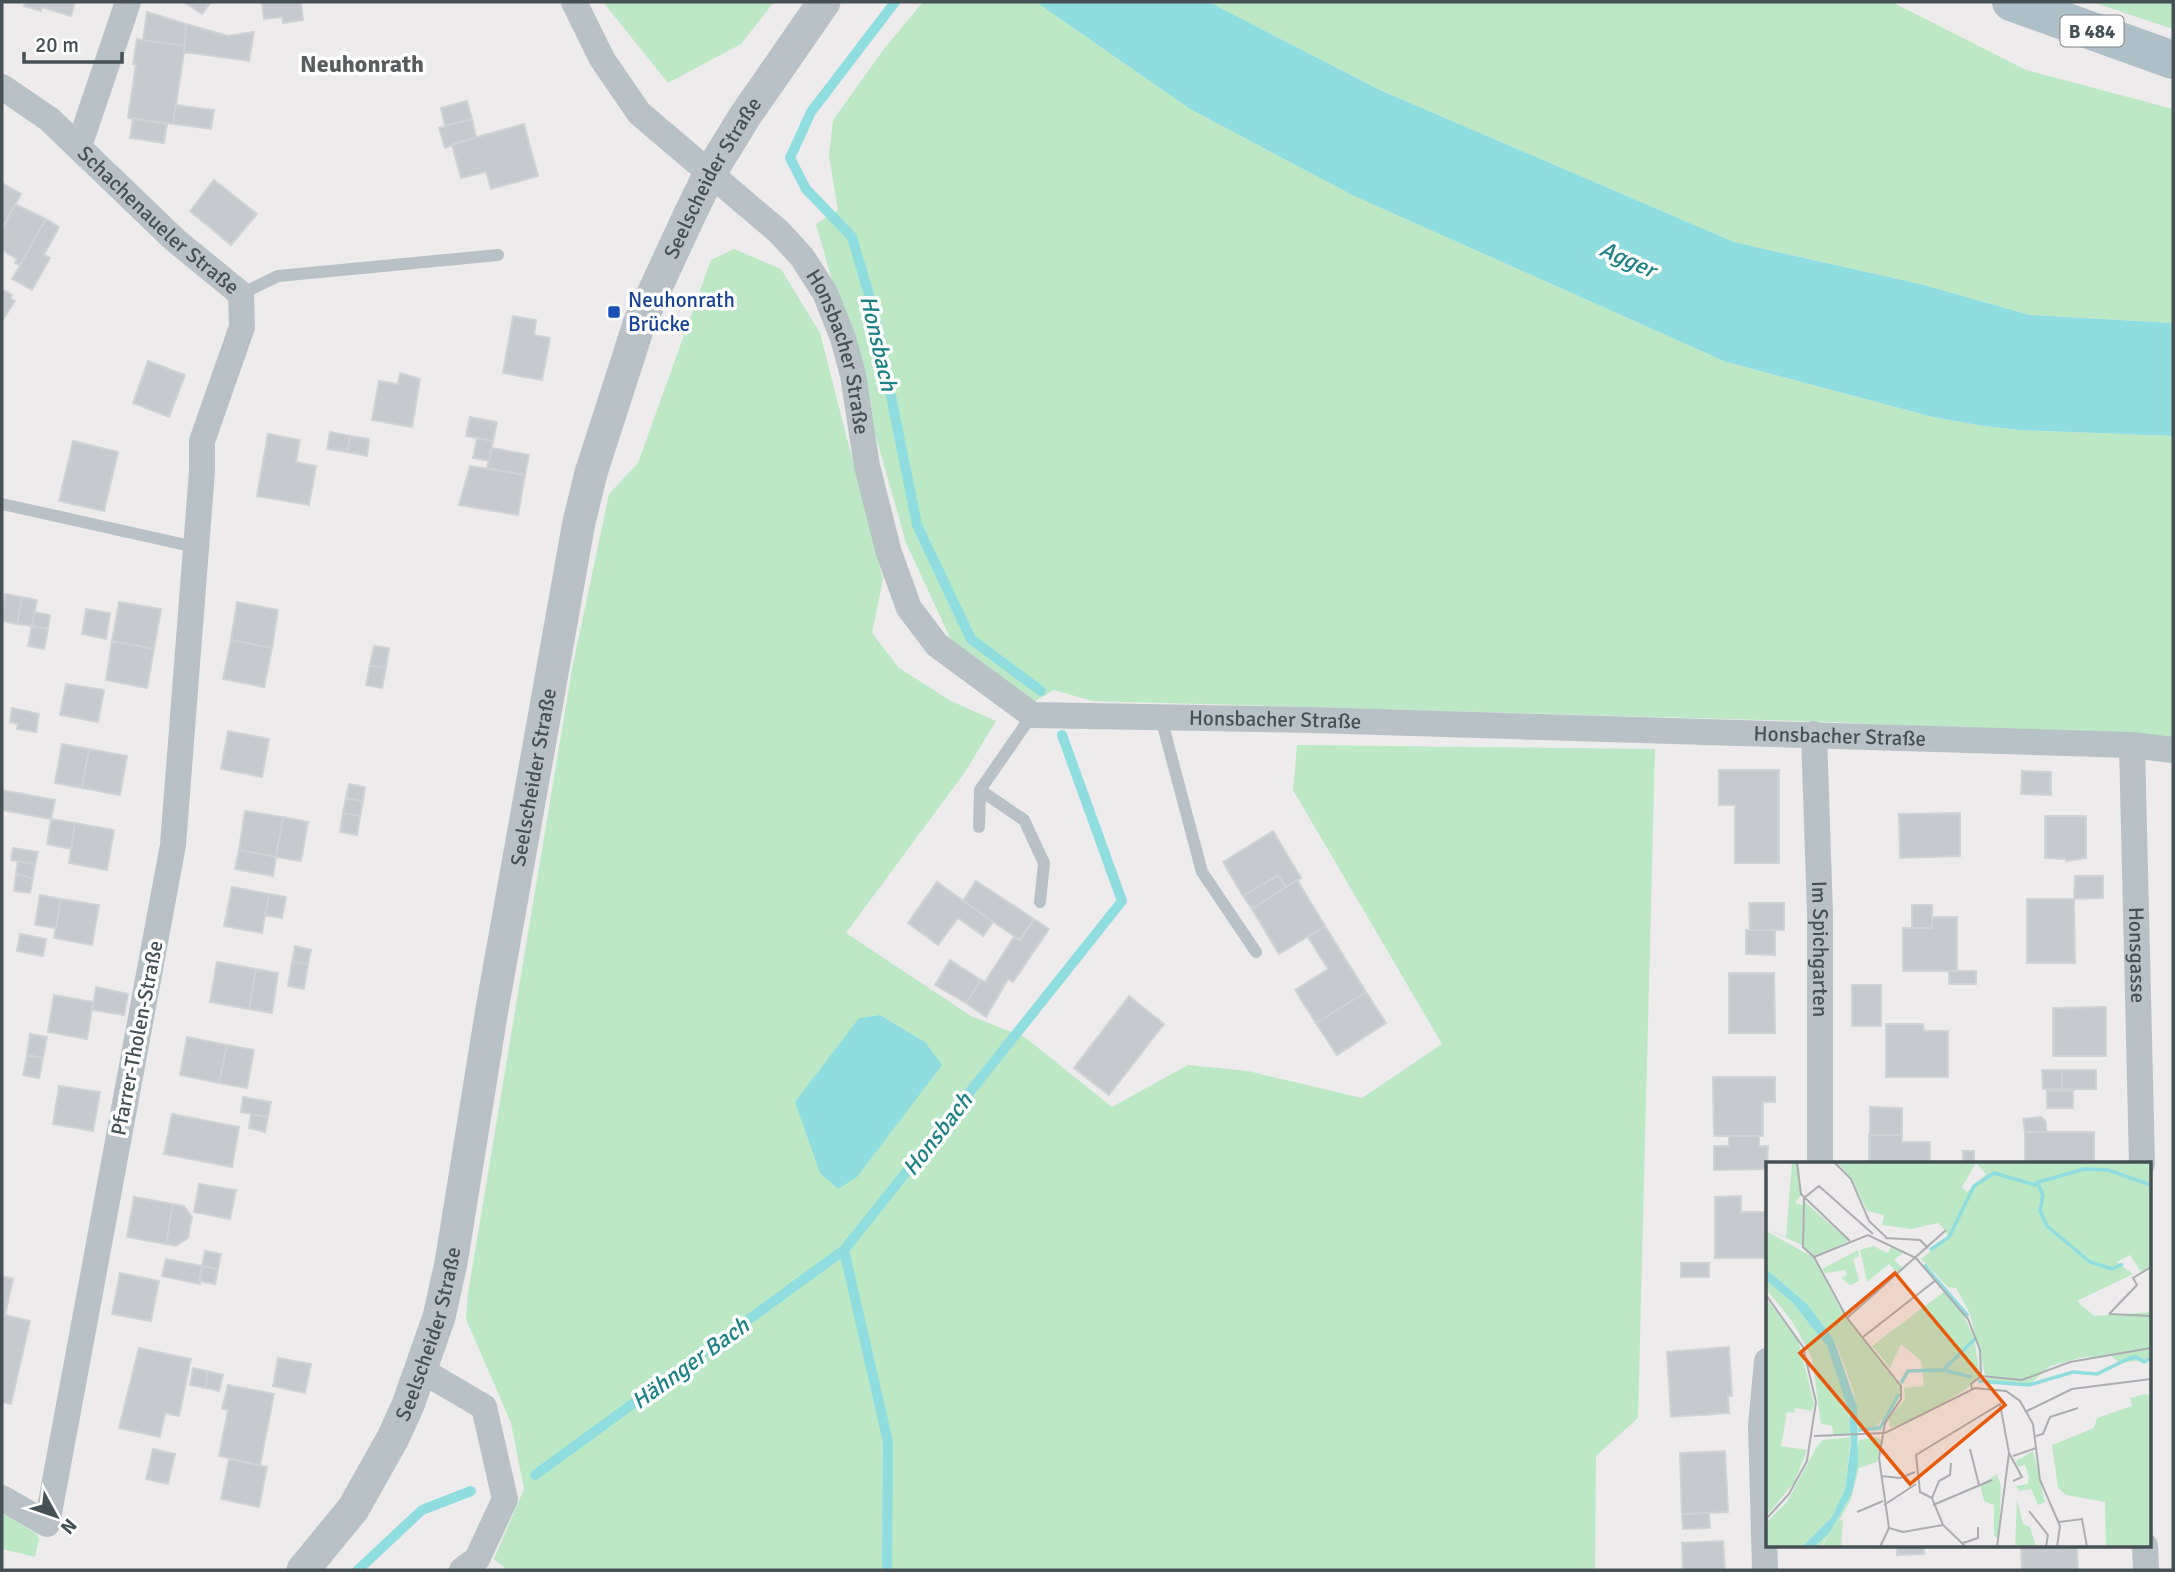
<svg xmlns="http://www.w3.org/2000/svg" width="2175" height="1572" font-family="Signika,sans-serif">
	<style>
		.green { fill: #bde8c6; fill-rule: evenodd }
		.water { fill: #8fdddf }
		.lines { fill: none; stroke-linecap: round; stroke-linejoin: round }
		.stream { stroke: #8fdddf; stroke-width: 10 }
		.building { fill: #c6c9cd; stroke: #d0d3d6; stroke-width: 2 }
		.service { stroke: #b8c2c6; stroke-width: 12 }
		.minor { stroke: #b8c2c6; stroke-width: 26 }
		.tertiary { stroke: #b8c2c6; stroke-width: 33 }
		.primary { stroke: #aebfc7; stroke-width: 38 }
		.transit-dot { fill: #1a4fb4; stroke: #fff; stroke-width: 2.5 }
		.labels { text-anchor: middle; stroke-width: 7; stroke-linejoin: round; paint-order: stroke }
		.shield { fill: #fff; stroke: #7e8589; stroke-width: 2 }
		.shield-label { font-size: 19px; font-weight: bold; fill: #465156 }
		.street-label { font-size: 21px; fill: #465156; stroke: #fff }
		.transit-label { font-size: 21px; fill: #164399; stroke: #fff; text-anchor: start }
		.water-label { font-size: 23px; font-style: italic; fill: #1c8285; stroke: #fff }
		.quarter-label { font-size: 24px; font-weight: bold; fill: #595d5f; stroke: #fff }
		.inset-river { fill: none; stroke: #8fdddf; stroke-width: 3.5 }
		.inset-road { fill: none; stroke: #abadb0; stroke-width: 2 }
		.view { fill: #e8590c; fill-opacity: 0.15; stroke: #e8590c; stroke-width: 3.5 }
		.inset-edge { fill: none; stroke: #465156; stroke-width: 3.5 }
	</style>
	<rect width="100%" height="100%" fill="#eeebec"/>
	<path class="green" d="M 603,2 L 774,2 L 741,44 L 668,83 Z
		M 923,2 L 1036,2 L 1190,109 L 1352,195 L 1726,362 L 1933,417 L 1983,426 L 2019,430 L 2173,436 L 2173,738 L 1832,722 L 1092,701 L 1054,690 L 1032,703 L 951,640 L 906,543 L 816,224 L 838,210 L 829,155 L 833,120 L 884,49 Z
		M 1209,2 L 1892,2 L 2026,70 L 2173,109 L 2173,323 L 2030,315 L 1924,285 L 1734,242 L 1380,90 Z
		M 2092,2 L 2173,2 L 2173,29 Z
		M 734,249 L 781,269 L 820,333 L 883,579 L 872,633 L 899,668 L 951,701 L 996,721 L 965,772 L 846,933 L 971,1016 L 1026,1038 L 1112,1107 L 1188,1065 L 1248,1071 L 1362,1098 L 1442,1044 L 1293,790 L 1297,745 L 1655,749 L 1638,1418 L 1596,1456 L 1595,1570 L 507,1570 L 494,1559 L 524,1489 L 511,1423 L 466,1319 L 468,1293 L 572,669 L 609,494 L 638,463 L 711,260 ZM 880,1015 L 925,1042 L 859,1018 Z
		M 2,1513 L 37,1534 L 39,1539 L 35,1557 L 2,1549 Z"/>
	<path class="water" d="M 1036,2 L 1209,2 L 1380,90 L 1734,242 L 1924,285 L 2030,315 L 2173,323 L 2173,436 L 2019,430 L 1983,426 L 1933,417 L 1726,362 L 1352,195 L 1190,109 Z
		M 880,1015 L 925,1042 L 942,1065 L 857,1177 L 838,1189 L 820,1173 L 795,1102 L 859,1018 Z"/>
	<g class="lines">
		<path class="stream" d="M 895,2 L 811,112 L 790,158 L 806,189 L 852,237 L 874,312 L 917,525 L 971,639 L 1041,691
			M 535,1475 L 844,1250
			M 358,1570 L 422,1510 L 471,1491
			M 887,1570 L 888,1442 L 844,1250 L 1122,901 L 1062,735"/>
	</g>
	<path class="building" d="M 25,2 L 75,2 L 71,16 L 42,7 L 41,11 L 24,6 Z
		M 184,2 L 211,2 L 202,14 Z
		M 262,2 L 301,2 L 303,20 L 283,23 L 282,17 L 264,19 Z
		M 147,12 L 186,24 L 185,46 L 143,40 Z
		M 186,24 L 228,36 L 254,32 L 249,61 L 184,52 Z
		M 137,39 L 185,46 L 173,124 L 128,118 L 136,64 L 133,64 Z
		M 467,101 L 472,119 L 445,126 L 441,108 Z
		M 176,105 L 214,110 L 211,129 L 173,124 Z
		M 133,119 L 167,124 L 164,143 L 130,138 Z
		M 472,119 L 476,137 L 445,148 L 439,128 Z
		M 524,124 L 538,176 L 491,189 L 486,172 L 461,178 L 452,144 Z
		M 214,180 L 257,214 L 231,245 L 190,211 Z
		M 2,183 L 21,194 L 2,229 Z
		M 15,204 L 46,219 L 20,265 L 15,263 L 17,259 L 2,250 L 2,229 Z
		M 46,219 L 59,227 L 44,255 L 50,258 L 32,290 L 12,279 Z
		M 4,290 L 12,295 L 10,298 L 15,301 L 2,321 L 2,293 Z
		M 513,316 L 536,320 L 534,335 L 550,338 L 542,380 L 503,373 Z
		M 148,361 L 185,375 L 169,417 L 133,403 Z
		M 400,373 L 420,379 L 412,427 L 372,420 L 379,381 L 398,384 Z
		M 470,417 L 497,422 L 493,441 L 466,436 Z
		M 330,432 L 350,436 L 347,452 L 327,449 Z
		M 268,434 L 300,440 L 296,462 L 316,466 L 309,505 L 257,496 Z
		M 350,436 L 369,439 L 367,456 L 347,452 Z
		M 477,438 L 493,441 L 489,461 L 473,458 Z
		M 73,441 L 118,452 L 104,511 L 59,501 Z
		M 492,448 L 529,455 L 525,475 L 487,468 Z
		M 470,466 L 525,475 L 518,515 L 459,505 Z
		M 5,594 L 22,597 L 17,624 L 2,621 Z
		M 22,597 L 37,600 L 32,626 L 17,624 Z
		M 119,602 L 161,609 L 154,649 L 112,641 Z
		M 237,602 L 278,610 L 272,648 L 231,640 Z
		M 86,609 L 110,613 L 106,639 L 82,634 Z
		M 34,612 L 50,615 L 48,629 L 32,626 Z
		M 32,626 L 48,629 L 44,649 L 28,646 Z
		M 231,640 L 272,648 L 264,687 L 223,679 Z
		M 112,641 L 154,649 L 147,688 L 106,680 Z
		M 374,646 L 389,648 L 386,668 L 370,665 Z
		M 370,665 L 386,668 L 382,688 L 366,685 Z
		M 66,684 L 104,690 L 98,722 L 60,715 Z
		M 12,708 L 39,714 L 36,732 L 17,729 L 18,724 L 10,722 Z
		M 228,731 L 269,739 L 262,777 L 221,769 Z
		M 62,744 L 89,749 L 82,788 L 55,783 Z
		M 89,749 L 127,756 L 120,795 L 82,788 Z
		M 1719,770 L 1779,770 L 1779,863 L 1735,863 L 1735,805 L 1719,805 Z
		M 2022,771 L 2051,772 L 2051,795 L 2021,794 Z
		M 349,784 L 365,787 L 363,801 L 346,798 Z
		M 2,790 L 55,800 L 51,819 L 2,810 Z
		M 346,798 L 363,801 L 360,816 L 343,813 Z
		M 245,811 L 283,817 L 276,857 L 239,850 Z
		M 343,813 L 360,816 L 357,835 L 340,832 Z
		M 1960,813 L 1960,856 L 1900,858 L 1899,814 Z
		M 2045,816 L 2086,816 L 2086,858 L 2066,861 L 2066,859 L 2045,858 Z
		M 283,817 L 308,822 L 301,861 L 276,857 Z
		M 51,819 L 75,823 L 71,849 L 47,844 Z
		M 75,823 L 114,830 L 107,870 L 69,863 Z
		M 1273,831 L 1301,878 L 1286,887 L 1278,875 L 1243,896 L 1223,862 Z
		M 13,848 L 38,852 L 35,864 L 11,860 Z
		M 239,850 L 276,857 L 273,876 L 235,869 Z
		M 18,861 L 35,864 L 33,878 L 16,874 Z
		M 16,874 L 33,878 L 30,893 L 14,891 Z
		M 1278,875 L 1286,887 L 1252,909 L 1243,896 Z
		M 2075,876 L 2103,876 L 2103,898 L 2074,899 Z
		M 1297,880 L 1325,926 L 1279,954 L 1252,909 Z
		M 976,881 L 1034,919 L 1020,940 L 963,901 Z
		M 937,882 L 993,922 L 983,936 L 958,918 L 938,945 L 908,923 Z
		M 232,887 L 269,894 L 262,933 L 224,926 Z
		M 269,894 L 286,897 L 282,918 L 265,915 Z
		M 40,895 L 61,899 L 56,928 L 35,925 Z
		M 61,899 L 99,905 L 92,945 L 54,938 Z
		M 2027,899 L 2074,899 L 2075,963 L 2027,963 Z
		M 1749,903 L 1784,903 L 1784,930 L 1750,930 Z
		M 1912,905 L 1932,905 L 1932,928 L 1912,928 Z
		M 1932,917 L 1957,917 L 1957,971 L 1903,971 L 1903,928 L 1932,928 Z
		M 1034,919 L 1049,929 L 1013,982 L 1008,979 L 986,1017 L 966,1003 L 981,980 L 985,982 L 1014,937 L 1020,940 Z
		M 1325,926 L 1366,992 L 1316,1023 L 1295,990 L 1328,969 L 1308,937 Z
		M 1746,930 L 1775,930 L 1775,955 L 1746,954 Z
		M 20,934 L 46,939 L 43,956 L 17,951 Z
		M 295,946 L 311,950 L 308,964 L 292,962 Z
		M 950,960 L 981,980 L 966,1003 L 935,985 Z
		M 217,962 L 256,969 L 249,1009 L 210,1002 Z
		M 292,962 L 308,964 L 304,989 L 288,986 Z
		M 256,969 L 278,973 L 272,1013 L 249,1009 Z
		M 1949,971 L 1976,971 L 1976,984 L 1949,984 Z
		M 1729,973 L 1774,973 L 1775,1033 L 1729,1033 Z
		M 1852,985 L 1881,985 L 1881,1026 L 1852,1026 Z
		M 96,987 L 128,994 L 124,1015 L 92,1010 Z
		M 1366,992 L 1386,1023 L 1337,1055 L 1316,1023 Z
		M 54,995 L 93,1002 L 87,1039 L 48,1032 Z
		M 1129,996 L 1164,1024 L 1109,1095 L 1074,1068 Z
		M 2106,1007 L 2106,1056 L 2053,1056 L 2053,1008 Z
		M 1886,1024 L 1923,1024 L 1924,1031 L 1948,1031 L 1948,1077 L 1886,1077 Z
		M 30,1034 L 47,1037 L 43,1058 L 27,1055 Z
		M 187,1037 L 227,1045 L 219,1083 L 180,1075 Z
		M 227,1045 L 254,1050 L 247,1088 L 219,1083 Z
		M 27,1055 L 43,1058 L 39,1078 L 23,1075 Z
		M 2042,1070 L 2062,1070 L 2062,1089 L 2043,1089 Z
		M 2062,1070 L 2096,1070 L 2096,1089 L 2062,1089 Z
		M 1713,1077 L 1775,1077 L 1775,1102 L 1763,1102 L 1763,1136 L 1714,1136 Z
		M 59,1086 L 100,1092 L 93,1131 L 53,1124 Z
		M 2047,1091 L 2073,1091 L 2073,1108 L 2047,1108 Z
		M 243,1097 L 271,1102 L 268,1117 L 241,1112 Z
		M 1870,1107 L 1902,1108 L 1902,1135 L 1870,1135 Z
		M 172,1114 L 239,1127 L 232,1167 L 164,1154 Z
		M 251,1114 L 268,1117 L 265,1132 L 249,1128 Z
		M 2041,1117 L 2046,1122 L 2046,1132 L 2025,1132 L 2023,1119 Z
		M 2025,1132 L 2094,1132 L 2094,1164 L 2025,1164 Z
		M 1869,1135 L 1902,1135 L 1902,1142 L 1930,1142 L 1930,1164 L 1869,1164 Z
		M 1729,1136 L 1759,1136 L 1759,1146 L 1768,1146 L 1767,1169 L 1714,1170 L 1714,1146 L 1729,1146 Z
		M 1963,1151 L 1974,1151 L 1974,1164 L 1963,1164 Z
		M 199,1184 L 236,1190 L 230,1219 L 194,1212 Z
		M 1741,1196 L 1741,1212 L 1766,1212 L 1767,1258 L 1715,1258 L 1715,1197 Z
		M 134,1197 L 173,1204 L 166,1244 L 127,1237 Z
		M 173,1204 L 184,1206 L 192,1217 L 188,1238 L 176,1246 L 166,1244 Z
		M 205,1251 L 221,1254 L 218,1269 L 202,1266 Z
		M 166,1259 L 202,1266 L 200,1284 L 162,1276 Z
		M 1681,1263 L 1709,1263 L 1709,1277 L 1681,1277 Z
		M 202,1266 L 218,1269 L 215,1284 L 199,1281 Z
		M 120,1273 L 159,1281 L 151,1321 L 112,1314 Z
		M 2,1276 L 13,1279 L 5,1315 L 30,1321 L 11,1404 L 2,1402 Z
		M 1729,1347 L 1732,1396 L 1728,1396 L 1729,1413 L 1671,1417 L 1667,1352 Z
		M 139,1348 L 191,1359 L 179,1416 L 165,1413 L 160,1437 L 119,1428 Z
		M 278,1358 L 311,1364 L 305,1393 L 273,1386 Z
		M 193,1368 L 207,1371 L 206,1388 L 190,1385 Z
		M 207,1371 L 223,1375 L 219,1391 L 206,1388 Z
		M 228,1385 L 274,1394 L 260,1465 L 219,1456 L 228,1410 L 222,1409 Z
		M 153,1449 L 175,1454 L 168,1484 L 146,1479 Z
		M 1725,1451 L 1728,1512 L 1682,1514 L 1680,1453 Z
		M 229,1459 L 267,1467 L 259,1507 L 221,1499 Z
		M 1709,1513 L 1710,1528 L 1683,1529 L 1682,1514 Z
		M 1723,1541 L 1725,1570 L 1683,1570 L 1682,1543 Z
		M 1897,1546 L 1924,1546 L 1924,1554 L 1897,1555 Z
		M 2021,1546 L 2077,1546 L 2078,1570 L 2022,1570 Z"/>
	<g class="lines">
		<path class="service" d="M 241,294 L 278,276 L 498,255
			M 2,504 L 195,547
			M 1161,718 L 1202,872 L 1256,952
			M 980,790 L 1024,820 L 1044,863 L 1040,902
			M 979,827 L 980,790 L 1032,715"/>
		<g class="minor">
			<path id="s1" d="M 574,2 L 602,59 L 639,113 L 779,232 L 802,257 L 825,293 L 843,338 L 853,375 L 867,466 L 889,553 L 909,608 L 937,645 L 1032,715 L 1313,720 L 2132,745 L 2173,750"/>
			<path id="s2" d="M 2,87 L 49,119 L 175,240 L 241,294 L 242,327 L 202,441 L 202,471 L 173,845 L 47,1524 L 2,1498"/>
			<path d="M 79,146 L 128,2"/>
			<path id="s3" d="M 1814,734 L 1820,914 L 1820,1164"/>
			<path id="s4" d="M 2132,745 L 2142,1164"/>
			<path d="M 421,1370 L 484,1407 L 505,1499 L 477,1559 L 462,1570"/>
			<path d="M 2145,1546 L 2146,1570"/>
			<path d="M 1765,1570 L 1761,1426 L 1767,1361"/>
		</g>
		<path class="tertiary" id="s5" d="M 303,1570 L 353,1509 L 393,1438 L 408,1405 L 439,1317 L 451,1263 L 492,1009 L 579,522 L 591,473 L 639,324 L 689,216 L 710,173 L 745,116 L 824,2"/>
		<path class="primary" d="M 2011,2 L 2173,60"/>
	</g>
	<rect class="transit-dot" x="607" y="305" width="14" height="14" rx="3.5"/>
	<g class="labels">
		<rect class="shield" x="2060.5" y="15.5" width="63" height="31" rx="5"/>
		<g class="shield-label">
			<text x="2092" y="38">B 484</text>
		</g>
		<g class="street-label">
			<text dy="7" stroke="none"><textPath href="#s5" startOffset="1468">Seelscheider Straße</textPath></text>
			<text dy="7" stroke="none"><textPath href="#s2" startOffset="206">Schachenaueler Straße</textPath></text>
			<text dy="7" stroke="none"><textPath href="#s1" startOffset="450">Honsbacher Straße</textPath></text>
			<text dy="7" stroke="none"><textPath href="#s1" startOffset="1124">Honsbacher Straße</textPath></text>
			<text dy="7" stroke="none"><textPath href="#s1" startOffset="1689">Honsbacher Straße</textPath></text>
			<text dy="7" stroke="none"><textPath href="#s5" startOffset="838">Seelscheider Straße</textPath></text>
			<text dy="7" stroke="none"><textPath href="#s3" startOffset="215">Im Spichgarten</textPath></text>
			<text dy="7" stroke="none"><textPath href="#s4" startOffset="210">Honsgasse</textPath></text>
			<text transform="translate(137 1038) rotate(-79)" y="7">Pfarrer-Tholen-Straße</text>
			<text dy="7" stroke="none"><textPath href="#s5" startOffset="271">Seelscheider Straße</textPath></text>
		</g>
		<g class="transit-label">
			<text x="628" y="307">Neuhonrath<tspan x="628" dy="24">Brücke</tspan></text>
		</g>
		<g class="water-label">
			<text transform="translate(1628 259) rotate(24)" y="8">Agger</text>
			<text transform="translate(879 343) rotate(77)" y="8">Honsbach</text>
			<text transform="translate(937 1134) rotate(-52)" y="8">Honsbach</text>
			<text transform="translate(690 1363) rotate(-36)" y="8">Hähnger Bach</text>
		</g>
		<g class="quarter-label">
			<text x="362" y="72">Neuhonrath</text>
		</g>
	</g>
	<g transform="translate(1766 1162)">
		<rect width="385" height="385" fill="#eeebec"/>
		<path d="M 26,0 L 31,0 L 35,33 L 29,41 L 37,43 L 36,83 L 0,67 L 20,75 ZM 71,0 L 385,0 L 385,104 L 375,110 L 364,93 L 351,100 L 367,112 L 311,139 L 328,154 L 385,150 L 385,197 L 354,201 L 345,194 L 318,195 L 284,204 L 263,223 L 221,220 L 204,152 L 190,126 L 182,125 L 155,97 L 182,75 L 179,68 L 172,61 L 145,67 L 116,63 L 118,53 L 101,49 L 86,17 ZM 210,1 L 220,12 L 201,30 L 196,25 ZM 39,40 L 82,78 L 81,80 L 49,94 L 37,84 ZM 0,69 L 47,95 L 73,144 L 135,224 L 131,240 L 109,266 L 95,266 L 92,271 L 88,231 L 70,181 L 41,142 L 0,107 ZM 107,84 L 122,91 L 125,85 L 137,91 L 128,98 L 137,106 L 131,111 L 123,102 L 101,120 L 94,88 ZM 92,88 L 93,94 L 87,97 L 93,119 L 84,123 L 75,116 L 81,113 L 79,108 L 59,111 L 56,107 ZM 0,118 L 26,140 L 61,184 L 80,234 L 85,272 L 67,272 L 66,264 L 55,262 L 46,196 L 26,159 L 0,127 ZM 179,129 L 196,150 L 208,176 L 214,213 L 199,228 L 156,254 L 124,266 L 123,256 L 139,237 L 138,226 L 158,224 L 155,199 L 135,182 L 124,206 L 106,184 ZM 0,136 L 32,178 L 48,241 L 46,249 L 29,246 L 28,251 L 21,250 L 15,284 L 41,288 L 28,321 L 0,354 ZM 379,232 L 385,234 L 385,385 L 340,385 L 339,340 L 300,333 L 292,326 L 286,283 L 328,266 L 331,256 L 366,244 L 364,236 ZM 85,275 L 79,327 L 66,355 L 36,385 L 0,385 L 0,361 L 21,340 L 51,284 L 57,278 ZM 110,275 L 116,278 L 111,300 L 93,306 L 85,337 L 73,359 L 77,358 L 75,385 L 56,385 L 65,370 L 54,385 L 48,385 L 64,370 L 86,331 L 93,278 ZM 267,289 L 279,340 L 272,343 L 265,327 L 253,329 L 250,324 L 262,322 L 263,315 L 259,303 L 252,305 L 250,299 ZM 231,312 L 235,324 L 233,377 L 228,374 L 228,343 L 218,339 L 214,323 ZM 251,337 L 257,362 L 264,365 L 270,385 L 249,385 Z" fill="#bde8c6" fill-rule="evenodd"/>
		<path d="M 0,107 L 41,142 L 68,178 L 91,245 L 92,302 L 86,331 L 64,370 L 48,385 L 36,385 L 66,355 L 79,327 L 85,281 L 83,249 L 61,184 L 26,140 L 0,118 Z" fill="#8fdddf"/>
		<path class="inset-river" d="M 269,21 L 318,7 L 342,8 L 385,23M 164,88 L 183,75 L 208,24 L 228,11 L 273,24 L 277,33 L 274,49 L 281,64 L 324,100 L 346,107 L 357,102M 158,103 L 202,154M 177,208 L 206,215M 212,219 L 263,223 L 307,210 L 331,212 L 362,197 L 370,195 L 378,200 L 385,196M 135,221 L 142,209 L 177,208 L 209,177M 93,268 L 114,266 L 133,232"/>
		<path class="inset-road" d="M 31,0 L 35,32 L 84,79M 68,0 L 85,17 L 103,59 L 121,76M 38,36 L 37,85 L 48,95 L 81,156 L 135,224 L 135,237 L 119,261 L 113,296 L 123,366 L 114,385M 38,36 L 53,24 L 107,72M 119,76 L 154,78 L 162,86M 48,95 L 102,73 L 150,96 L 202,157 L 214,188 L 215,214M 0,133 L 37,185 L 50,240 L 41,299 L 23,332 L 0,357M 343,152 L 371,123 L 367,116 L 385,105M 343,152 L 385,154M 81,156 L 180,68M 97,175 L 170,118M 206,227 L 205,222 L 215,214 L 256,218 L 304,200 L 385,186M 261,249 L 306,227 L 385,217M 48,274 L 119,271 L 209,226 L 240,229 L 254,239 L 267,262 L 274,318 L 294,364 L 291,385M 270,274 L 277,272 L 284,255 L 312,246M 204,287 L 213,323M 247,294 L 270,286M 116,314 L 134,316 L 149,310M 166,336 L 173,319 L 184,313 L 185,301M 118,343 L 150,322M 167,343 L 226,318M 263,349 L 282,373 L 280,385M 91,350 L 117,339M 293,360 L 316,357 L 321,385M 123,366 L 137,370 L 177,363M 197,381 L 212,376 L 212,365M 200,385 L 177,363 L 166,336 L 154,330 L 150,293 L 234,242 L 243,291 L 256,315 L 247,319M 231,385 L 243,291"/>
		<path class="view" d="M 129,111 L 239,243 L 144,322 L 34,191 Z"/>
		<rect width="385" height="385" class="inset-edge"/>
	</g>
	<rect width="2175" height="1572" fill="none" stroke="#465156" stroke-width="7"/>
	<g transform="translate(56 1516) rotate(130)" stroke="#ffffff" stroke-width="5" paint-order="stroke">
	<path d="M0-5L12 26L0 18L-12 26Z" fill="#465156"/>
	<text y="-10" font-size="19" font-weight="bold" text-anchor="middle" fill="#465156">N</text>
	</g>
	<path d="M24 52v10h98v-10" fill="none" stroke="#465156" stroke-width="3.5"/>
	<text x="35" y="52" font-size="21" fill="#465156" stroke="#ffffff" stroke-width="5" paint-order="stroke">20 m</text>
</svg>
